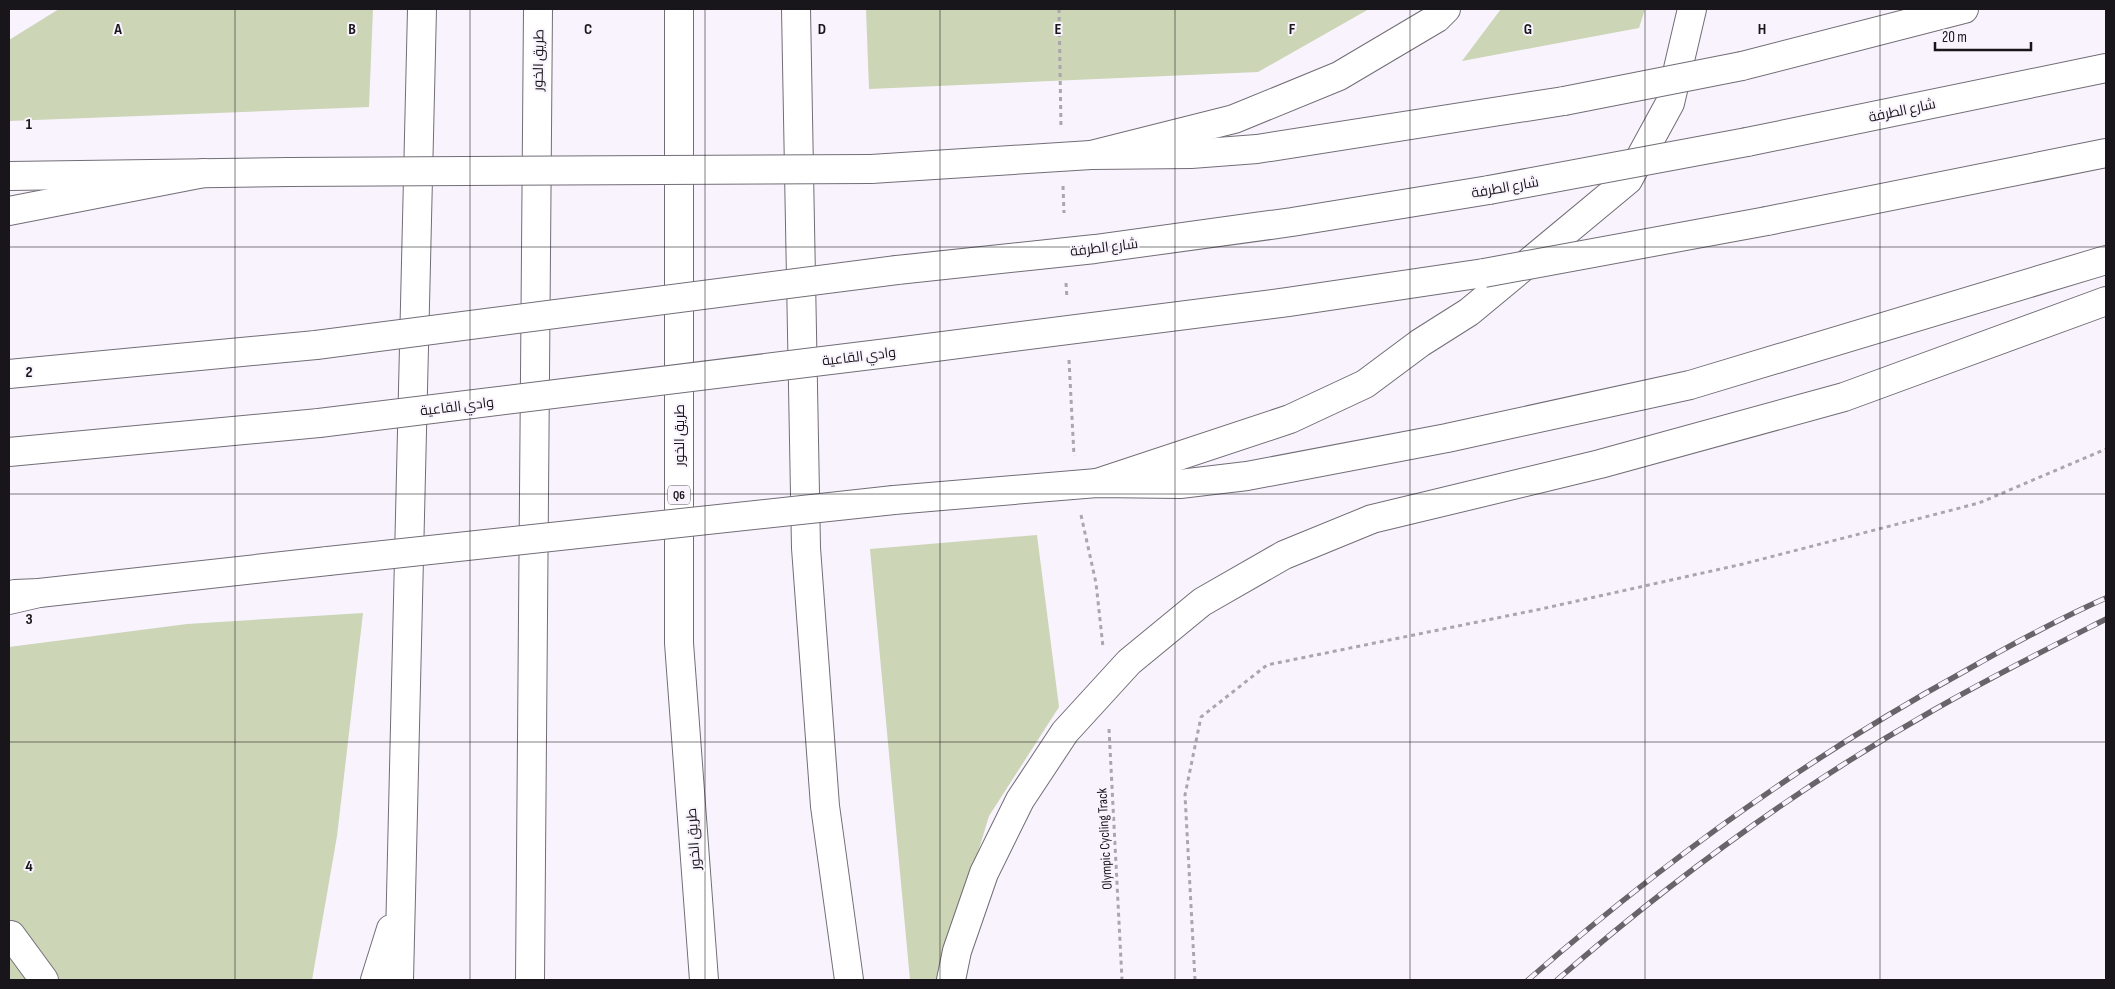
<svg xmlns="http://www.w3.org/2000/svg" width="2115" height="989" font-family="'Sofia Sans Condensed',Cairo,sans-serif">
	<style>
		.green { fill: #ccd5b5 }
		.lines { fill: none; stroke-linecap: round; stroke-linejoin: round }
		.minor-casing { stroke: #726d76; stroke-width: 30 }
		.major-casing { stroke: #726d76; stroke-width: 30 }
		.highway-casing { stroke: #726d76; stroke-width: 30 }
		.path { stroke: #aaa6ae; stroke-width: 3; stroke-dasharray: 4 4; stroke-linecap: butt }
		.minor { stroke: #fff; stroke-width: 28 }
		.major { stroke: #fff; stroke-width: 28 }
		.highway { stroke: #fff; stroke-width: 28 }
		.rail-casing { stroke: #67646a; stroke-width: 5.5 }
		.rail { stroke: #f8f3fd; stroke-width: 4; stroke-dasharray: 11; stroke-linecap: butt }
		.major-bridge-casing { stroke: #726d76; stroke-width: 30; stroke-linecap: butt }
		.major-bridge { stroke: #fff; stroke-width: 28 }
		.grid { fill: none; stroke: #18161a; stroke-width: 1; stroke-opacity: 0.55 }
		.labels { text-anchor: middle; stroke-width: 4; stroke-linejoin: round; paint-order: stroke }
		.shield { fill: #f8f3fd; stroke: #5b585e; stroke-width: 1 }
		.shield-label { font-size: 12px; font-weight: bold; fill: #18161a }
		.street-label { font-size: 14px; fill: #18161a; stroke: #f8f3fd }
		.grid-label { font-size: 16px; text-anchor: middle; font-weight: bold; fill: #18161a; stroke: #f8f3fd; stroke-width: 4; stroke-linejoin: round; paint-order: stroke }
	</style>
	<rect width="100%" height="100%" fill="#f8f3fd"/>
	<path class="green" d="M 59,9 L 373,9 L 369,107 L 9,121 L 9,40 Z
		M 866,9 L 1369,9 L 1258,72 L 869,89 Z
		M 1501,9 L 1645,9 L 1639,28 L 1462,61 Z
		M 1037,535 L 1059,707 L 989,816 L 939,980 L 910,980 L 870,549 Z
		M 363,613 L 337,836 L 312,980 L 9,980 L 9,647 L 187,624 Z"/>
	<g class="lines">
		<defs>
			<path id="minor" d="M 11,935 L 44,980"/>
			<path id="major" d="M 1742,66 L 1964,9
				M 1747,142 L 2106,68
				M 871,169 L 1091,155 L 1191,154 L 1257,149 L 1564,101
				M 9,176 L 289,172
				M 1767,221 L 2106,153
				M 897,270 L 1095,249 L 1292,222 L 1489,190
				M 904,351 L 1288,302 L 1484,273
				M 9,374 L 316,345
				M 9,452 L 319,423
				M 894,500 L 1097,483 L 1180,484 L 1247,476 L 1447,438 L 1690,385 L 2106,260
				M 15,594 L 39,593 L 328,561"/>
			<path id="highway" d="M 679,9 L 679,643 L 704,980
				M 796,9 L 806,548 L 825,806 L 849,980
				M 1091,155 L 1234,119 L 1339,76 L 1437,18 L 1446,9
				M 9,211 L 204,173
				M 1097,483 L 1290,419 L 1365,384 L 1420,343 L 1469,312 L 1628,180 L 1670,103 L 1692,9
				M 9,600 L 39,593
				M 375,980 L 391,929
				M 399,980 L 422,9
				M 530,980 L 538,9
				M 951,980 L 957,951 L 984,873 L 1020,800 L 1065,732 L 1129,662 L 1202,602 L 1284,555 L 1372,519 L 1600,464 L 1844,397 L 2106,301"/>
		</defs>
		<use href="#minor" class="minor-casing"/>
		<use href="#major" class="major-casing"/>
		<use href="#highway" class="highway-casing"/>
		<path class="path" d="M 1059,9 L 1061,128
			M 1063,186 L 1064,213
			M 1066,283 L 1067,299
			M 1069,360 L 1074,456
			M 1081,515 L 1096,583 L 1103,647
			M 1109,729 L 1122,980
			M 1195,980 L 1185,795 L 1201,717 L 1267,665 L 1541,609 L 1743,564 L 1979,503 L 2106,449"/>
		<use href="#minor" class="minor"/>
		<use href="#major" class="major"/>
		<use href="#highway" class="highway"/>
		<defs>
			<path id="rail" d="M 1528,980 C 1663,862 1808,757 1965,671 C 2011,645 2058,619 2106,598
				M 1557,980 C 1673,879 1798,787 1932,711 C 1989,678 2047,649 2106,619"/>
		</defs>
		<use href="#rail" class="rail-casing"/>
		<use href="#rail" class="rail"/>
		<defs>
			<path id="major-bridge" d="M 1564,101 L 1742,66
				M 289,172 L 871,169
				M 1489,190 L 1747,142
				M 1484,273 L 1767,221
				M 316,345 L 897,270
				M 319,423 L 904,351
				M 328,561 L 894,500"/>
		</defs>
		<use href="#major-bridge" class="major-bridge-casing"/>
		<use href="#major-bridge" class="major-bridge"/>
	</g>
	<path class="grid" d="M 235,9 L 235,980M 470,9 L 470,980M 705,9 L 705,980M 940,9 L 940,980M 1175,9 L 1175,980M 1410,9 L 1410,980M 1645,9 L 1645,980M 1880,9 L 1880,980M 9,247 L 2106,247M 9,494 L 2106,494M 9,742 L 2106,742"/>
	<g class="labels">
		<rect class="shield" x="668" y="485.5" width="22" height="19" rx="4"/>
		<g class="shield-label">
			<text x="679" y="499">Q6</text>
		</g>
		<g class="street-label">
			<text transform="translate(538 60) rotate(-89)" y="5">طريق الخور</text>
			<text transform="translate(1902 110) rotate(-12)" y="5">شارع الطرفة</text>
			<text transform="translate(1505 187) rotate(-10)" y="5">شارع الطرفة</text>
			<text transform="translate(1104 247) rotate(-7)" y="5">شارع الطرفة</text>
			<text transform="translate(859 356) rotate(-7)" y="5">وادي القاعية</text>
			<text transform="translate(457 406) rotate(-7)" y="5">وادي القاعية</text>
			<text transform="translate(679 435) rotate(-90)" y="5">طريق الخور</text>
			<text transform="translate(693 839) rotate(-94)" y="5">طريق الخور</text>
			<text transform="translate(1104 839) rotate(-93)" y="5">Olympic Cycling Track</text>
		</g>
	</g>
	<g class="grid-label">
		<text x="118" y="34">A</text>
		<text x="352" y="34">B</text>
		<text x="588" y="34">C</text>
		<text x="822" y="34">D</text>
		<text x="1058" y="34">E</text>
		<text x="1292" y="34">F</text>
		<text x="1528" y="34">G</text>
		<text x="1762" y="34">H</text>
		<text x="29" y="129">1</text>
		<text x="29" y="377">2</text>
		<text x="29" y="624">3</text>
		<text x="29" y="871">4</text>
	</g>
	<rect width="2115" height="989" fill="none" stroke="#18161a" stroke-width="20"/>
	<path d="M1935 42v8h96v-8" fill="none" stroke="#18161a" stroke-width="2.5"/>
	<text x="1942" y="42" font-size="15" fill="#18161a" stroke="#f8f3fd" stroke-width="4" paint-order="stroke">20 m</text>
</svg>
